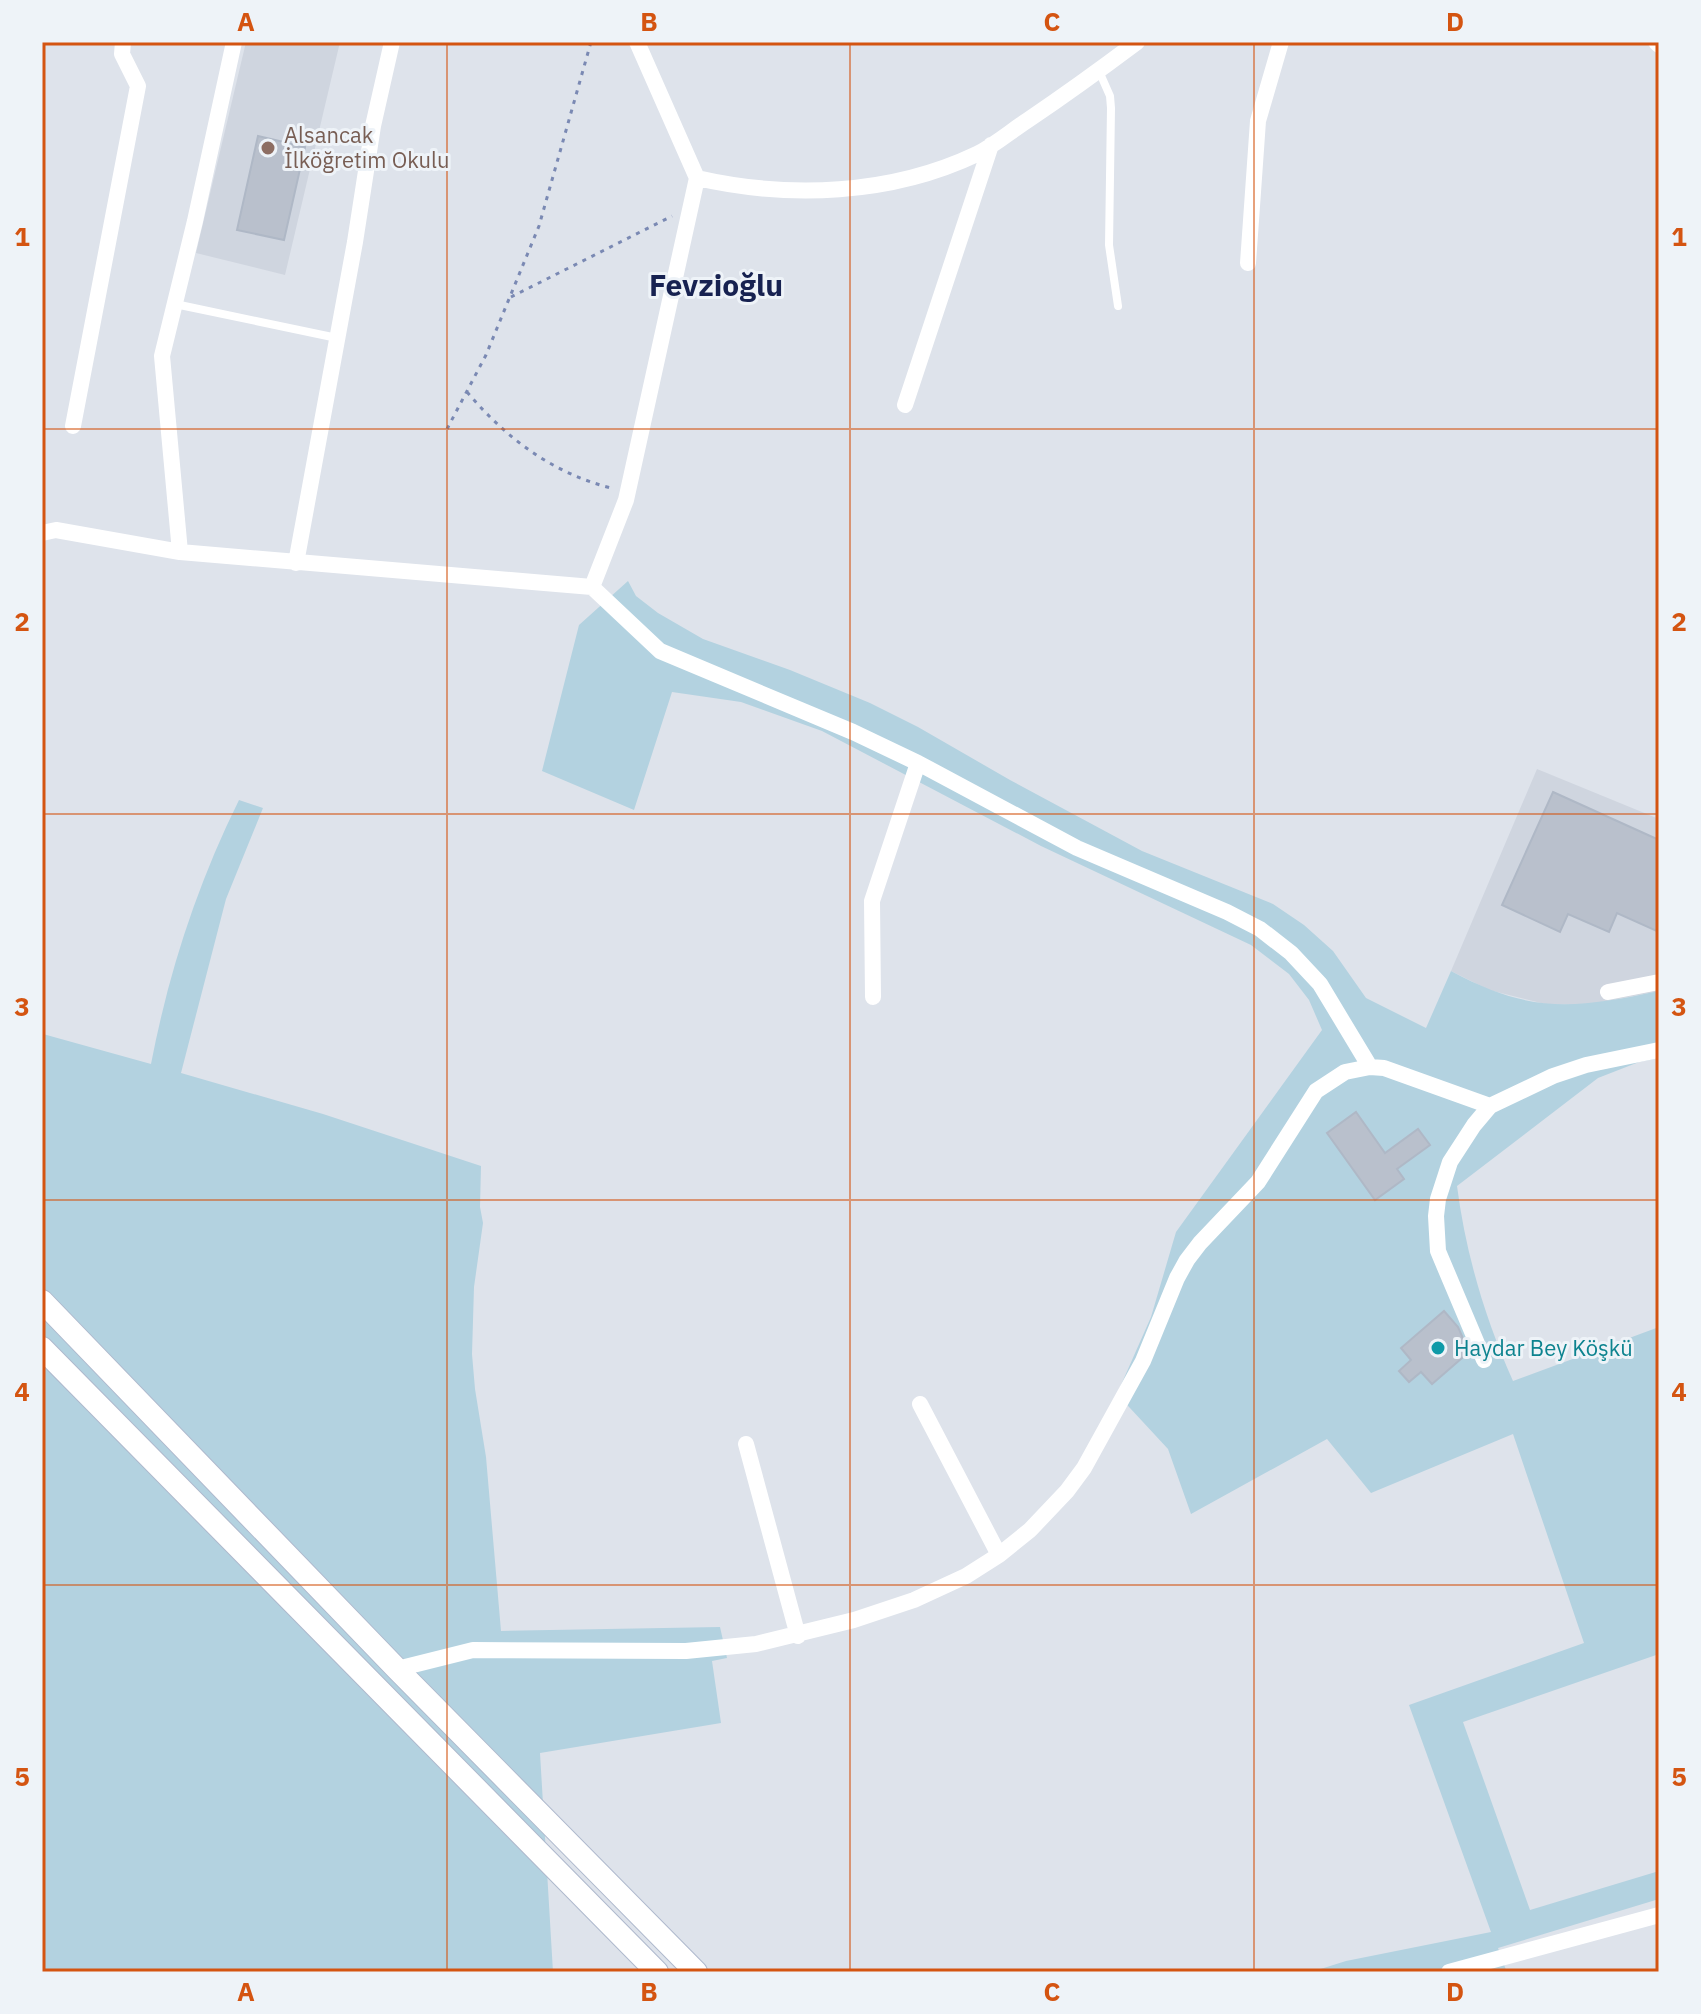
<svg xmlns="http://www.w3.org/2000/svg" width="1701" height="2014" font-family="'IBM Plex Sans',sans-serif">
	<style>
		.built { fill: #cfd5df }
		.green { fill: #b3d2e0 }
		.building { fill: #b9c0cc; stroke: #afb8c6; stroke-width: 2 }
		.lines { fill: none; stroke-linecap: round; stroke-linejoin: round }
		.secondary-casing { stroke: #afb9cd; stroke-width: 24 }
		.path { stroke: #7a89b3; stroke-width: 3; stroke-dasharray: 4 6; stroke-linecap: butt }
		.service { stroke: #fff; stroke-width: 8 }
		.minor { stroke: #fff; stroke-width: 16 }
		.secondary { stroke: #fff; stroke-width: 22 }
		.grid { fill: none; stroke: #d45411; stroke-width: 2; stroke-opacity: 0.55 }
		.education-dot { fill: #8d6e63; stroke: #eef3f8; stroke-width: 3 }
		.culture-dot { fill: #0f9aa8; stroke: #eef3f8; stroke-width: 3 }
		.labels { text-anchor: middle; stroke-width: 6; stroke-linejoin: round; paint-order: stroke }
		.education-label { font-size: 22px; fill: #785e54; stroke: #eef3f8; text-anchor: start }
		.culture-label { font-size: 22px; fill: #0d838f; stroke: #eef3f8; text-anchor: start }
		.district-label { font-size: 30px; font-weight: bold; fill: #172251; stroke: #eef3f8 }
		.neatline { fill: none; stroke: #d45411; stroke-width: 3 }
		.grid-label { font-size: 26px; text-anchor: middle; font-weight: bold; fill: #d45411 }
	</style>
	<rect width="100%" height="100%" fill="#dee3eb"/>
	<path class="built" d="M 246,42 L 340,42 L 285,275 L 196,253 Z
		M 1537,769 L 1659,819 L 1659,991 L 1586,1005 L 1545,1004 L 1489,990 L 1451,971 Z"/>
	<path class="green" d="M 628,581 L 636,596 L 658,613 L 703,639 L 790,670 L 870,703 L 918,727 L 1010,780 L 1142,851 L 1273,904 L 1304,925 L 1333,951 L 1366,998 L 1426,1028 L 1451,971 C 1531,1014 1573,1009 1659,991 L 1659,1058 L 1639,1062 L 1598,1078 L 1457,1186 C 1466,1255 1485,1318 1513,1381 L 1659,1327 L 1659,1654 L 1463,1722 L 1530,1910 L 1659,1871 L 1659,1899 L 1498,1948 L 1506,1970 L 1499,1972 L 1311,1972 L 1346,1961 L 1491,1932 L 1409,1705 L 1584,1643 L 1513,1434 L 1371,1493 L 1327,1439 L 1191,1514 L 1168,1449 L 1117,1394 L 1151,1317 L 1176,1232 L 1322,1030 L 1309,1000 L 1289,974 L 1251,945 L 1041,846 L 822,731 L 741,702 L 672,692 L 634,810 L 542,771 L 579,625 Z
		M 239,800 L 263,808 L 226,899 L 181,1073 L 323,1114 L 481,1166 L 480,1207 L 483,1223 L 474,1287 L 472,1354 L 475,1389 L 486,1457 L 501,1631 L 720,1627 L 727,1658 L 712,1661 L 721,1723 L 540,1753 L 553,1972 L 42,1972 L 42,1036 L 43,1034 L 151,1064 C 169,971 197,885 239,800 Z"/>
	<path class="building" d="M 258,136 L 305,147 L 284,240 L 237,230 Z
		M 1553,792 L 1659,840 L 1659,932 L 1617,913 L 1609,932 L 1568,914 L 1560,932 L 1502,905 Z
		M 1356,1112 L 1385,1153 L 1418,1129 L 1430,1145 L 1397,1169 L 1404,1179 L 1375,1200 L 1327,1133 Z
		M 1444,1311 L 1458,1327 L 1469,1352 L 1432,1384 L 1421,1372 L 1409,1382 L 1399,1371 L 1411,1360 L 1401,1348 Z"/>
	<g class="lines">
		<defs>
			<path id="secondary" d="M 42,1301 L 397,1669 L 696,1972
				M 42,1348 L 657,1972"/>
		</defs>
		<use href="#secondary" class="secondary-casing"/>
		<path class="path" d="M 511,297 L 672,216
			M 467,392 C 506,438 552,473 611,488
			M 447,429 L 486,355 L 539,226 L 591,42"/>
		<path class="service" d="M 1099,71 L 1110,96 L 1111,108 L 1109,245 L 1118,306
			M 175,304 L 337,338"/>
		<path class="minor" d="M 1656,42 L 1659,45
			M 697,178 C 789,199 891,195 977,154 C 995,145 1011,131 1028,120 C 1065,95 1101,69 1137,42
			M 1248,263 L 1258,121 L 1281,42
			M 905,405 L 991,145
			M 73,426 L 138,86 L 122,54 L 123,42
			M 42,533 L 56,530 L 180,552 L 592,587 L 660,651 L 853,732 L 918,763 L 1077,848 L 1227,912 L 1260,929 L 1291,953 L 1320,984 L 1370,1067
			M 180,552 L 162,356 L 195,221 L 234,42
			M 296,563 L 355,242 L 373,126 L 392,42
			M 592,587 L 626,500 L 697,178 L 637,42
			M 1608,992 L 1659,982
			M 873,997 L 872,901 L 918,763
			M 1484,1360 L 1438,1251 L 1436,1216 L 1438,1199 L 1450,1162 L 1474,1125 L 1490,1106 L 1553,1076 L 1586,1065 L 1659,1050
			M 920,1404 L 999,1555
			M 746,1444 L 798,1636
			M 397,1669 L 473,1650 L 686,1651 L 756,1644 L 854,1620 L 914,1600 L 966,1576 L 999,1555 L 1030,1530 L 1067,1491 L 1084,1468 L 1143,1361 L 1177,1278 L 1187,1260 L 1200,1243 L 1258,1182 L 1316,1091 L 1345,1072 L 1370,1067 L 1384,1068 L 1490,1106
			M 1449,1972 L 1659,1915"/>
		<use href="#secondary" class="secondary"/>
	</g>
	<path class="grid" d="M 447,42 L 447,1972M 850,42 L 850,1972M 1254,42 L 1254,1972M 42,429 L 1659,429M 42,814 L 1659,814M 42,1200 L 1659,1200M 42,1585 L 1659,1585"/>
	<circle class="education-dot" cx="268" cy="148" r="8"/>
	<circle class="culture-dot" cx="1438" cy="1348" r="8"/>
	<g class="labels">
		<g class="education-label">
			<text x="284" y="143">Alsancak<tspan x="284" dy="25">İlköğretim Okulu</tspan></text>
		</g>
		<g class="culture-label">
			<text x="1454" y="1356">Haydar Bey Köşkü</text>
		</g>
		<g class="district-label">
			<text x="716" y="296">Fevzioğlu</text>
		</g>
	</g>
	<rect width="1701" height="2014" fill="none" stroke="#eef3f8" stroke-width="88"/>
	<rect x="44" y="44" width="1613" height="1926" class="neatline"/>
	<g class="grid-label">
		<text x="246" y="31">A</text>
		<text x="649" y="31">B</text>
		<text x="1052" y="31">C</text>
		<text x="1455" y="31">D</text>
		<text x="22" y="246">1</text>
		<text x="1679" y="246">1</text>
		<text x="22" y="631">2</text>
		<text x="1679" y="631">2</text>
		<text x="22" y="1016">3</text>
		<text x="1679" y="1016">3</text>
		<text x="22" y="1401">4</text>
		<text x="1679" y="1401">4</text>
		<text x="22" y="1786">5</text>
		<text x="1679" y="1786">5</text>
		<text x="246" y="2001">A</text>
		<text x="649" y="2001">B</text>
		<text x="1052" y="2001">C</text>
		<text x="1455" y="2001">D</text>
	</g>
</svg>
